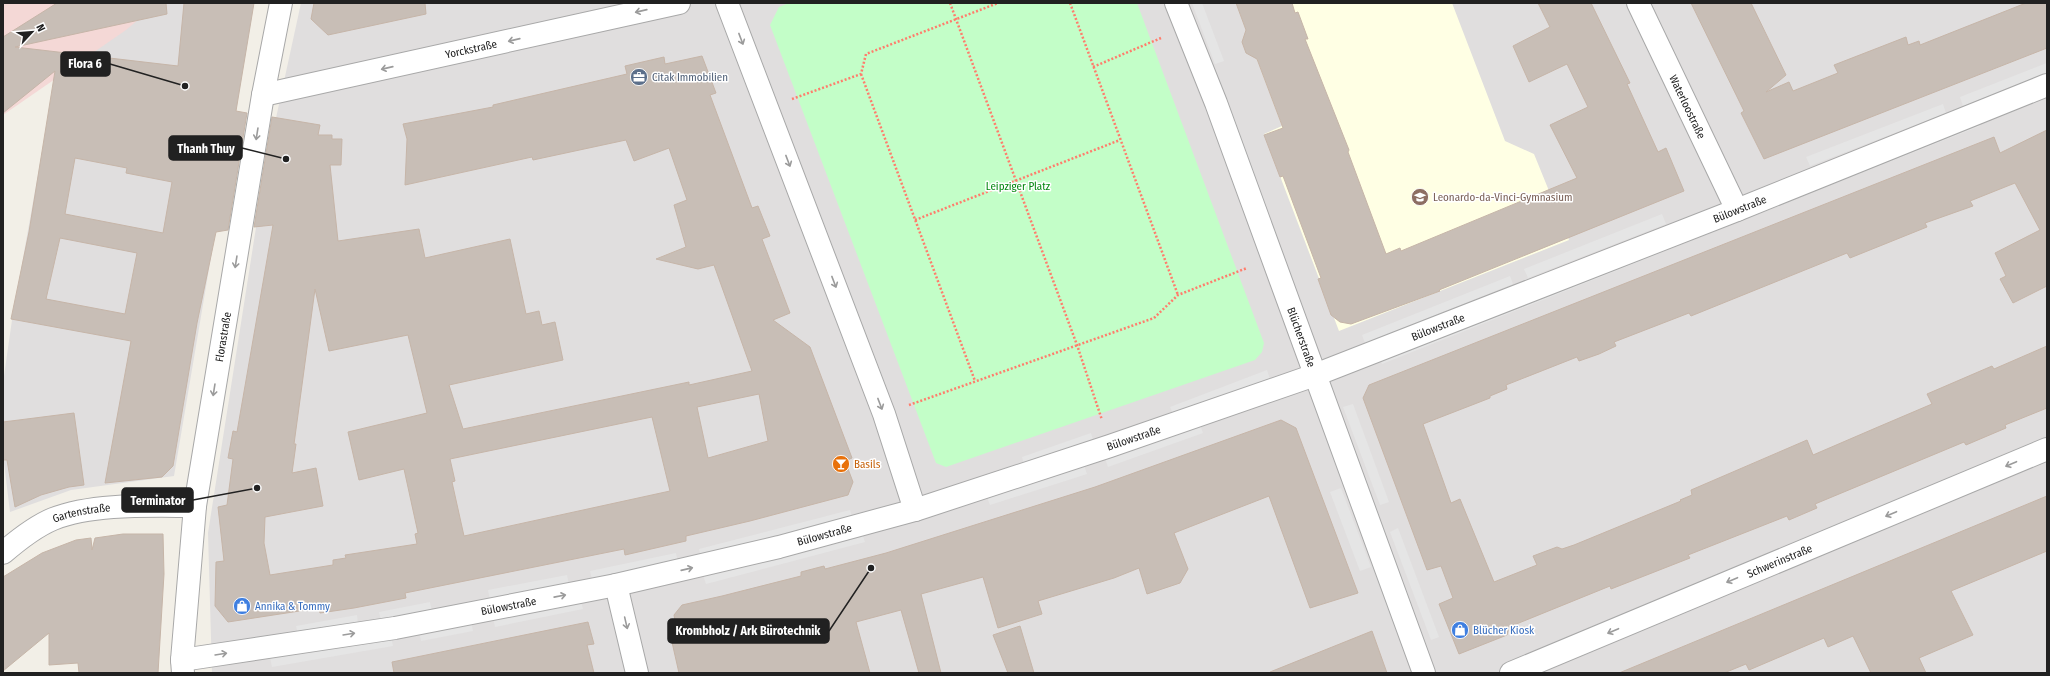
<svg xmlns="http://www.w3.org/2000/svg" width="2050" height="676" font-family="'Fira Sans Condensed',sans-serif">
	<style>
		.residential { fill: #e0dede }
		.commercial { fill: #f4d8d6 }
		.education { fill: #ffffe4 }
		.park { fill: #c3fec8 }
		.parking { fill: #e5e5e5 }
		.building { fill: #c8beb6; stroke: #c6b5a8; fill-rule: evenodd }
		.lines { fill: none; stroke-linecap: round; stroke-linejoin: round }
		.street-casing { stroke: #a8a8a8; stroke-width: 24 }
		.path { stroke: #ff7d6c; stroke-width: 2.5; stroke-dasharray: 2 2; stroke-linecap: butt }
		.street { stroke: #fff; stroke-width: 22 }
		.oneway { stroke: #9b9b9b }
		.labels { text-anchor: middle; stroke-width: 3; stroke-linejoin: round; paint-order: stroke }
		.street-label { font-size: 11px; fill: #212121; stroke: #fff }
		.service-label { font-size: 11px; fill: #4e5e75; stroke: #fff; text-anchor: start }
		.park-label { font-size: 11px; fill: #03870f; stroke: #fff }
		.education-label { font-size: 11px; fill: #785e54; stroke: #fff; text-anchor: start }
		.food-label { font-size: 11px; fill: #c56008; stroke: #fff; text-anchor: start }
		.shop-label { font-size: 11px; fill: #366cbe; stroke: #fff; text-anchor: start }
		.leader { fill: none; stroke: #212121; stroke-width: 1.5 }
		.callout-dot { fill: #212121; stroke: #fff; stroke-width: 1.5 }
		.callout { fill: #212121; stroke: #212121; stroke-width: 1.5 }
		.callout-label { font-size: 12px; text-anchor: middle; font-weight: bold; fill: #fff }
	</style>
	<rect width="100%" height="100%" fill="#f2efe7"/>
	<path class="residential" d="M 151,3 L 254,3 L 174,476 L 71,490 L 10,512 L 3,455 L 3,383 L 12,320 L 54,84 Z
		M 301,3 L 2047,3 L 2047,673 L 212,673 L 208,533 L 266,164 Z"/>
	<path class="commercial" d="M 3,3 L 158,3 L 126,30 L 3,115 Z"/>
	<path class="education" d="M 1236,3 L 1452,3 L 1505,141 L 1534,154 L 1569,240 L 1339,331 L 1264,134 L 1282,126 Z"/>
	<path class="park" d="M 789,3 L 1137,3 L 1264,343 L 1262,352 L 1255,360 L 946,467 L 936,463 L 770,25 L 779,7 Z"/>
	<path class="parking" d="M 1192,3 L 1202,3 L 1224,61 L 1215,64 Z
		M 2047,63 L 2047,73 L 1963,106 L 1960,97 Z
		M 1943,104 L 1946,113 L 1810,166 L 1806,157 Z
		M 1977,119 L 1980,126 L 1831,185 L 1829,178 Z
		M 1808,185 L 1811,193 L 1382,364 L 1379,356 Z
		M 1662,214 L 1666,224 L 1528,278 L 1524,269 Z
		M 1510,276 L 1513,284 L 1365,343 L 1362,335 Z
		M 1267,370 L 1270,379 L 1174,416 L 1170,407 Z
		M 1353,404 L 1389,502 L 1380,505 L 1343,407 Z
		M 1200,425 L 1203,433 L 1108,467 L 1105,458 Z
		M 1091,433 L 1094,443 L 1025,467 L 1022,457 Z
		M 1084,465 L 1087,474 L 990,505 L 987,497 Z
		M 1341,488 L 1371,567 L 1360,571 L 1330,492 Z
		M 850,510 L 852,517 L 701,557 L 699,549 Z
		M 1398,528 L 1439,637 L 1431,640 L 1390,532 Z
		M 862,533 L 865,542 L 706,584 L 703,575 Z
		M 676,553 L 678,562 L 592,580 L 590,571 Z
		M 567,575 L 569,585 L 490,600 L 488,590 Z
		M 580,599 L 583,609 L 495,627 L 493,617 Z
		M 430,602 L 432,611 L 381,621 L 379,612 Z
		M 357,615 L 358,624 L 298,635 L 296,626 Z
		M 471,621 L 473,631 L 421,641 L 419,632 Z
		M 391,636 L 393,646 L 272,667 L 270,657 Z"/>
	<path class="building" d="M 57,3 L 166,3 L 167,14 L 15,47 L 178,66 L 184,3 L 254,3 L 236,111 L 247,113 L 228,230 L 216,232 L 197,323 L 173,466 L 162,477 L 105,483 L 131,341 L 11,319 L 29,232 L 55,71 L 3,113 L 3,37 ZM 75,158 L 127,168 L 126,173 L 172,182 L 163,233 L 65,214 ZM 60,238 L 137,253 L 125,314 L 46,299 Z
		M 314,3 L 425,3 L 426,14 L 328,35 L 311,19 Z
		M 1236,3 L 1292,3 L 1295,13 L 1298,12 L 1308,39 L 1305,39 L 1349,150 L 1348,152 L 1386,254 L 1400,248 L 1401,251 L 1577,178 L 1550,125 L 1588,107 L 1567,64 L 1529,82 L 1513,46 L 1550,27 L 1538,3 L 1591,3 L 1630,83 L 1627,84 L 1658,152 L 1666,148 L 1684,191 L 1439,290 L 1440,291 L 1351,324 L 1340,322 L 1331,315 L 1318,279 L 1321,278 L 1283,176 L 1280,177 L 1264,135 L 1283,128 L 1257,59 L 1246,53 L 1242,42 L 1246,30 Z
		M 1691,3 L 1751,3 L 1786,75 L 1766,92 L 1789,82 L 1793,91 L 1838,73 L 1834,65 L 1906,37 L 1908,45 L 1919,41 L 1920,45 L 2026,3 L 2047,3 L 2047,48 L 1764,159 L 1741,113 L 1744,111 Z
		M 702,56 L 716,93 L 710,95 L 752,208 L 758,206 L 770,236 L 762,239 L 790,313 L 773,320 L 810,347 L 852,458 L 845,461 L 853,482 L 848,495 L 750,521 L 686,536 L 686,541 L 625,555 L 624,549 L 405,593 L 406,598 L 354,608 L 320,613 L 319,608 L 228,622 L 215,606 L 216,562 L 224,561 L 218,507 L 227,505 L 233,459 L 228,458 L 233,431 L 237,432 L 273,225 L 254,227 L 272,117 L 320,125 L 318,135 L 332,135 L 332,139 L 342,139 L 341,165 L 330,165 L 338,241 L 419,229 L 425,258 L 510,239 L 526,314 L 539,311 L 542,325 L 555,322 L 563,360 L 449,385 L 463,429 L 689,382 L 689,385 L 752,371 L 714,265 L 698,269 L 656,259 L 686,247 L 674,205 L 687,200 L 669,148 L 634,161 L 626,140 L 533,160 L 532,157 L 405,185 L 407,139 L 403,124 L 493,107 L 493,105 L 627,74 L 625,66 L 664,57 L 665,64 ZM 315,289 L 329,351 L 408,335 L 427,413 L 348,432 L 359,480 L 404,469 L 418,533 L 415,534 L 417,544 L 345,555 L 346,558 L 333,560 L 333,565 L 270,575 L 264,543 L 265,517 L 323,506 L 316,468 L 292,473 L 296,444 L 294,444 ZM 759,394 L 768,441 L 708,458 L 697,407 ZM 652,417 L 670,491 L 464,536 L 452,482 L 455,481 L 450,459 Z
		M 2047,130 L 2047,286 L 2013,303 L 2000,279 L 2006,276 L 1995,253 L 2040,230 L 2015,183 L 1970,201 L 1973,206 L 1925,223 L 1927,227 L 1850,258 L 1847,253 L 1691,316 L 1689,313 L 1614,342 L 1616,346 L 1599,354 L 1579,361 L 1577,357 L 1506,385 L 1507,389 L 1490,396 L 1490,398 L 1423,424 L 1451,503 L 1460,499 L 1494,582 L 1537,565 L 1533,556 L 1557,547 L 1562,549 L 1574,545 L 1681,501 L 1680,500 L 1692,495 L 1691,490 L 1807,440 L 1813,455 L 1878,427 L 1932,404 L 1927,394 L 1992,366 L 1994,369 L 2047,346 L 2047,408 L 2005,425 L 2006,428 L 1966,445 L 1964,442 L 1815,504 L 1817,508 L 1789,520 L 1787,516 L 1688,555 L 1690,558 L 1611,589 L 1610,586 L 1509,627 L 1507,635 L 1459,654 L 1439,604 L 1453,598 L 1441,566 L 1427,570 L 1363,398 L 1369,385 L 1994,137 L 2000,153 Z
		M 74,413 L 84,485 L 69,487 L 41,495 L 15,507 L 7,460 L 3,460 L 3,422 Z
		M 1281,420 L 1296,428 L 1358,593 L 1310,608 L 1269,496 L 1174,533 L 1188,569 L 1180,583 L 1147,594 L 1139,568 L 1114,578 L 1038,601 L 1042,614 L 998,628 L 983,577 L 921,594 L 941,673 L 919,673 L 901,610 L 856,622 L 870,673 L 679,673 L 669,629 L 676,627 L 674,615 L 682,605 L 722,596 L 801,576 L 801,572 L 824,566 L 825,569 L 886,553 L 1095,487 Z
		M 2047,496 L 2047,551 L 1951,591 L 1973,635 L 1919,658 L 1926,673 L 1871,673 L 1853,636 L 1828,647 L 1824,638 L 1749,670 L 1746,664 L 1724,673 L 1619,673 Z
		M 123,534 L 163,534 L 164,574 L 158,673 L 79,673 L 78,663 L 49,665 L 49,633 L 3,671 L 3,577 L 42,553 L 76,540 L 91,538 L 92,550 L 95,538 Z
		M 588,622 L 594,644 L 587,645 L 594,673 L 394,673 L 392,662 Z
		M 1020,626 L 1034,673 L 1008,673 L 993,635 Z
		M 1372,631 L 1387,673 L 1270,673 L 1270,672 Z"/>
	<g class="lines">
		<defs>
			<g id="street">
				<path d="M 727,3 L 884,414 L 915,510"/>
				<path id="s1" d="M 1176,3 L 1216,103 L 1424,673"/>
				<path id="s2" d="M 1638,3 L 1737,210"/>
				<path id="s3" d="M 263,95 L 679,3"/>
				<path id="s4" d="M 3,553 C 18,540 34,527 53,519 C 93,503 152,506 195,506"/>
				<path d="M 616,585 L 637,673"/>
				<path id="s5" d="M 182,660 L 395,628 L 616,585 L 779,547 L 915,510 L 1110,446 L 1315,375 L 1737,210 L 2047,85"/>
				<path id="s6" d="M 183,673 L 182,660 L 195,506 L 263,95 L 281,3"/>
				<path id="s7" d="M 1511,673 L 2047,449"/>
			</g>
		</defs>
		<use href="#street" class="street-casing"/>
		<path class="path" d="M 950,3 L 1077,345 L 1102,420
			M 1070,3 L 1178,295
			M 1093,67 L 1161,38
			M 861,74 L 975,381
			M 792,99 L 861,74 L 866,54 L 998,3
			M 915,220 L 1120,140
			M 909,405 L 1154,318 L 1178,295 L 1247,268"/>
		<use href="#street" class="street"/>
	</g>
	<defs><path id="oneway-shaft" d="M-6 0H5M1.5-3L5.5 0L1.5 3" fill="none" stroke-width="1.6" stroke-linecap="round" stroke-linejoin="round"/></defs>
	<g class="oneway">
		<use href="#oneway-shaft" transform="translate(641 11) rotate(167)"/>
		<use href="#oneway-shaft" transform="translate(741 39) rotate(69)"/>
		<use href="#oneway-shaft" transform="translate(514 40) rotate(167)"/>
		<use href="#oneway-shaft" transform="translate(387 68) rotate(167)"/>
		<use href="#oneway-shaft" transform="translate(257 134) rotate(99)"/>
		<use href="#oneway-shaft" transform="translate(788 161) rotate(69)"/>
		<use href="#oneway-shaft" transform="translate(236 262) rotate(99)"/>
		<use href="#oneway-shaft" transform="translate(834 282) rotate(69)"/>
		<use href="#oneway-shaft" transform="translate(214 390) rotate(99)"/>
		<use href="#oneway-shaft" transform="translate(880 404) rotate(69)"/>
		<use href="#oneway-shaft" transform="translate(2011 464) rotate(157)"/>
		<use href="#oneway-shaft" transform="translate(1891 514) rotate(157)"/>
		<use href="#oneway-shaft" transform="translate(687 569) rotate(-13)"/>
		<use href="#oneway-shaft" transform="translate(1732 580) rotate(157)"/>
		<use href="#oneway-shaft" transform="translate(560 596) rotate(-11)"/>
		<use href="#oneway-shaft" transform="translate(626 623) rotate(77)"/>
		<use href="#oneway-shaft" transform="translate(1613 631) rotate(157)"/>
		<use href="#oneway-shaft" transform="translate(349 634) rotate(-9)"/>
		<use href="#oneway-shaft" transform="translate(221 654) rotate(-9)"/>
	</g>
	<defs>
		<symbol id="office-disc" viewBox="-11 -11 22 22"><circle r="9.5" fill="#5c6f8a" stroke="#fff"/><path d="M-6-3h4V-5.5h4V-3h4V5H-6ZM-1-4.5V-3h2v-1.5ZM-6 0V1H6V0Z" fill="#fff"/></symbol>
		<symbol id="school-disc" viewBox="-11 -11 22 22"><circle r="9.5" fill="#8d6e63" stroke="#fff"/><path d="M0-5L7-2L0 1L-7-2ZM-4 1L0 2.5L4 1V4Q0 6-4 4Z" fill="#fff"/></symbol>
		<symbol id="bar-disc" viewBox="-11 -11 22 22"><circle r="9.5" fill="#e8710a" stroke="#fff"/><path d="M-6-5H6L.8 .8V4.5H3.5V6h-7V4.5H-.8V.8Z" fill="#fff"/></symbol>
		<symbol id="shop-disc" viewBox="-11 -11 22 22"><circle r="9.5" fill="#3f7fe0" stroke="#fff"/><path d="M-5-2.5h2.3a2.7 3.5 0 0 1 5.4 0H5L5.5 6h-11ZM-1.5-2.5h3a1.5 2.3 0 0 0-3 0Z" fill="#fff"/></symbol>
	</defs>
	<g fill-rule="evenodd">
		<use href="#office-disc" x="629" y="67" width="20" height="20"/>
		<use href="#school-disc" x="1410" y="187" width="20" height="20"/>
		<use href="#bar-disc" x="831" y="454" width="20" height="20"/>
		<use href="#shop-disc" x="232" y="596" width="20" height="20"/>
		<use href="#shop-disc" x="1450" y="620" width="20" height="20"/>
	</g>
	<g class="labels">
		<g class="street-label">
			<text dy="4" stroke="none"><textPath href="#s3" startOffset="213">Yorckstraße</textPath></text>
			<text dy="4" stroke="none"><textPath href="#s2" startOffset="115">Waterloostraße</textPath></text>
			<text dy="4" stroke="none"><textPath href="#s5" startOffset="1627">Bülowstraße</textPath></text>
			<text dy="4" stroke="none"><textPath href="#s5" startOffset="1303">Bülowstraße</textPath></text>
			<text dy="4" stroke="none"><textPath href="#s6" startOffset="339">Florastraße</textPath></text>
			<text dy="4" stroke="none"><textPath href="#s1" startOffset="357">Blücherstraße</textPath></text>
			<text dy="4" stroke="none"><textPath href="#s5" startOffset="979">Bülowstraße</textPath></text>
			<text dy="4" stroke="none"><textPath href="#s4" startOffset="90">Gartenstraße</textPath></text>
			<text dy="4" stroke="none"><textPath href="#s5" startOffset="655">Bülowstraße</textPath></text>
			<text dy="4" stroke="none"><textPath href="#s7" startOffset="291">Schwerinstraße</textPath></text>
			<text dy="4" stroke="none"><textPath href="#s5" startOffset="331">Bülowstraße</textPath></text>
		</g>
		<g class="service-label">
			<text x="652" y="81">Citak Immobilien</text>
		</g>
		<g class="park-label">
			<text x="1018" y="190">Leipziger Platz</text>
		</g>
		<g class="education-label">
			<text x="1433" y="201">Leonardo-da-Vinci-Gymnasium</text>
		</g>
		<g class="food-label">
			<text x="854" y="468">Basils</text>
		</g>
		<g class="shop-label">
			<text x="255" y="610">Annika &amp; Tommy</text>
			<text x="1473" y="634">Blücher Kiosk</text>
		</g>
	</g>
	<path class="leader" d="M185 86L110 64M286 159L242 148M257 488L193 500M871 568L829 631"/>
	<g class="callout-dot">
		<circle cx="185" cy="86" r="4"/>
		<circle cx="286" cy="159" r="4"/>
		<circle cx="257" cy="488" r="4"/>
		<circle cx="871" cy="568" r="4"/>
	</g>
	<g class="callout">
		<rect x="61" y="52" width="49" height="24" rx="4"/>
		<rect x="169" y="136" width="73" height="24" rx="4"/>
		<rect x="122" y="488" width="71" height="24" rx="4"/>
		<rect x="668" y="619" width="161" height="24" rx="4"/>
	</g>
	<g class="callout-label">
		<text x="85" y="68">Flora 6</text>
		<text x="206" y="153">Thanh Thuy</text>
		<text x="158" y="505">Terminator</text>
		<text x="748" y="635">Krombholz / Ark Bürotechnik</text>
	</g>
	<rect width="2050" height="676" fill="none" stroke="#212121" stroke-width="8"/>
	<g transform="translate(32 32) rotate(64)" stroke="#ffffff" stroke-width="3" paint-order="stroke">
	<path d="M0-3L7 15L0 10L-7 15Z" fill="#212121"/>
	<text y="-6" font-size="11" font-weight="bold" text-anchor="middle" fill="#212121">N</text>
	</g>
</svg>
